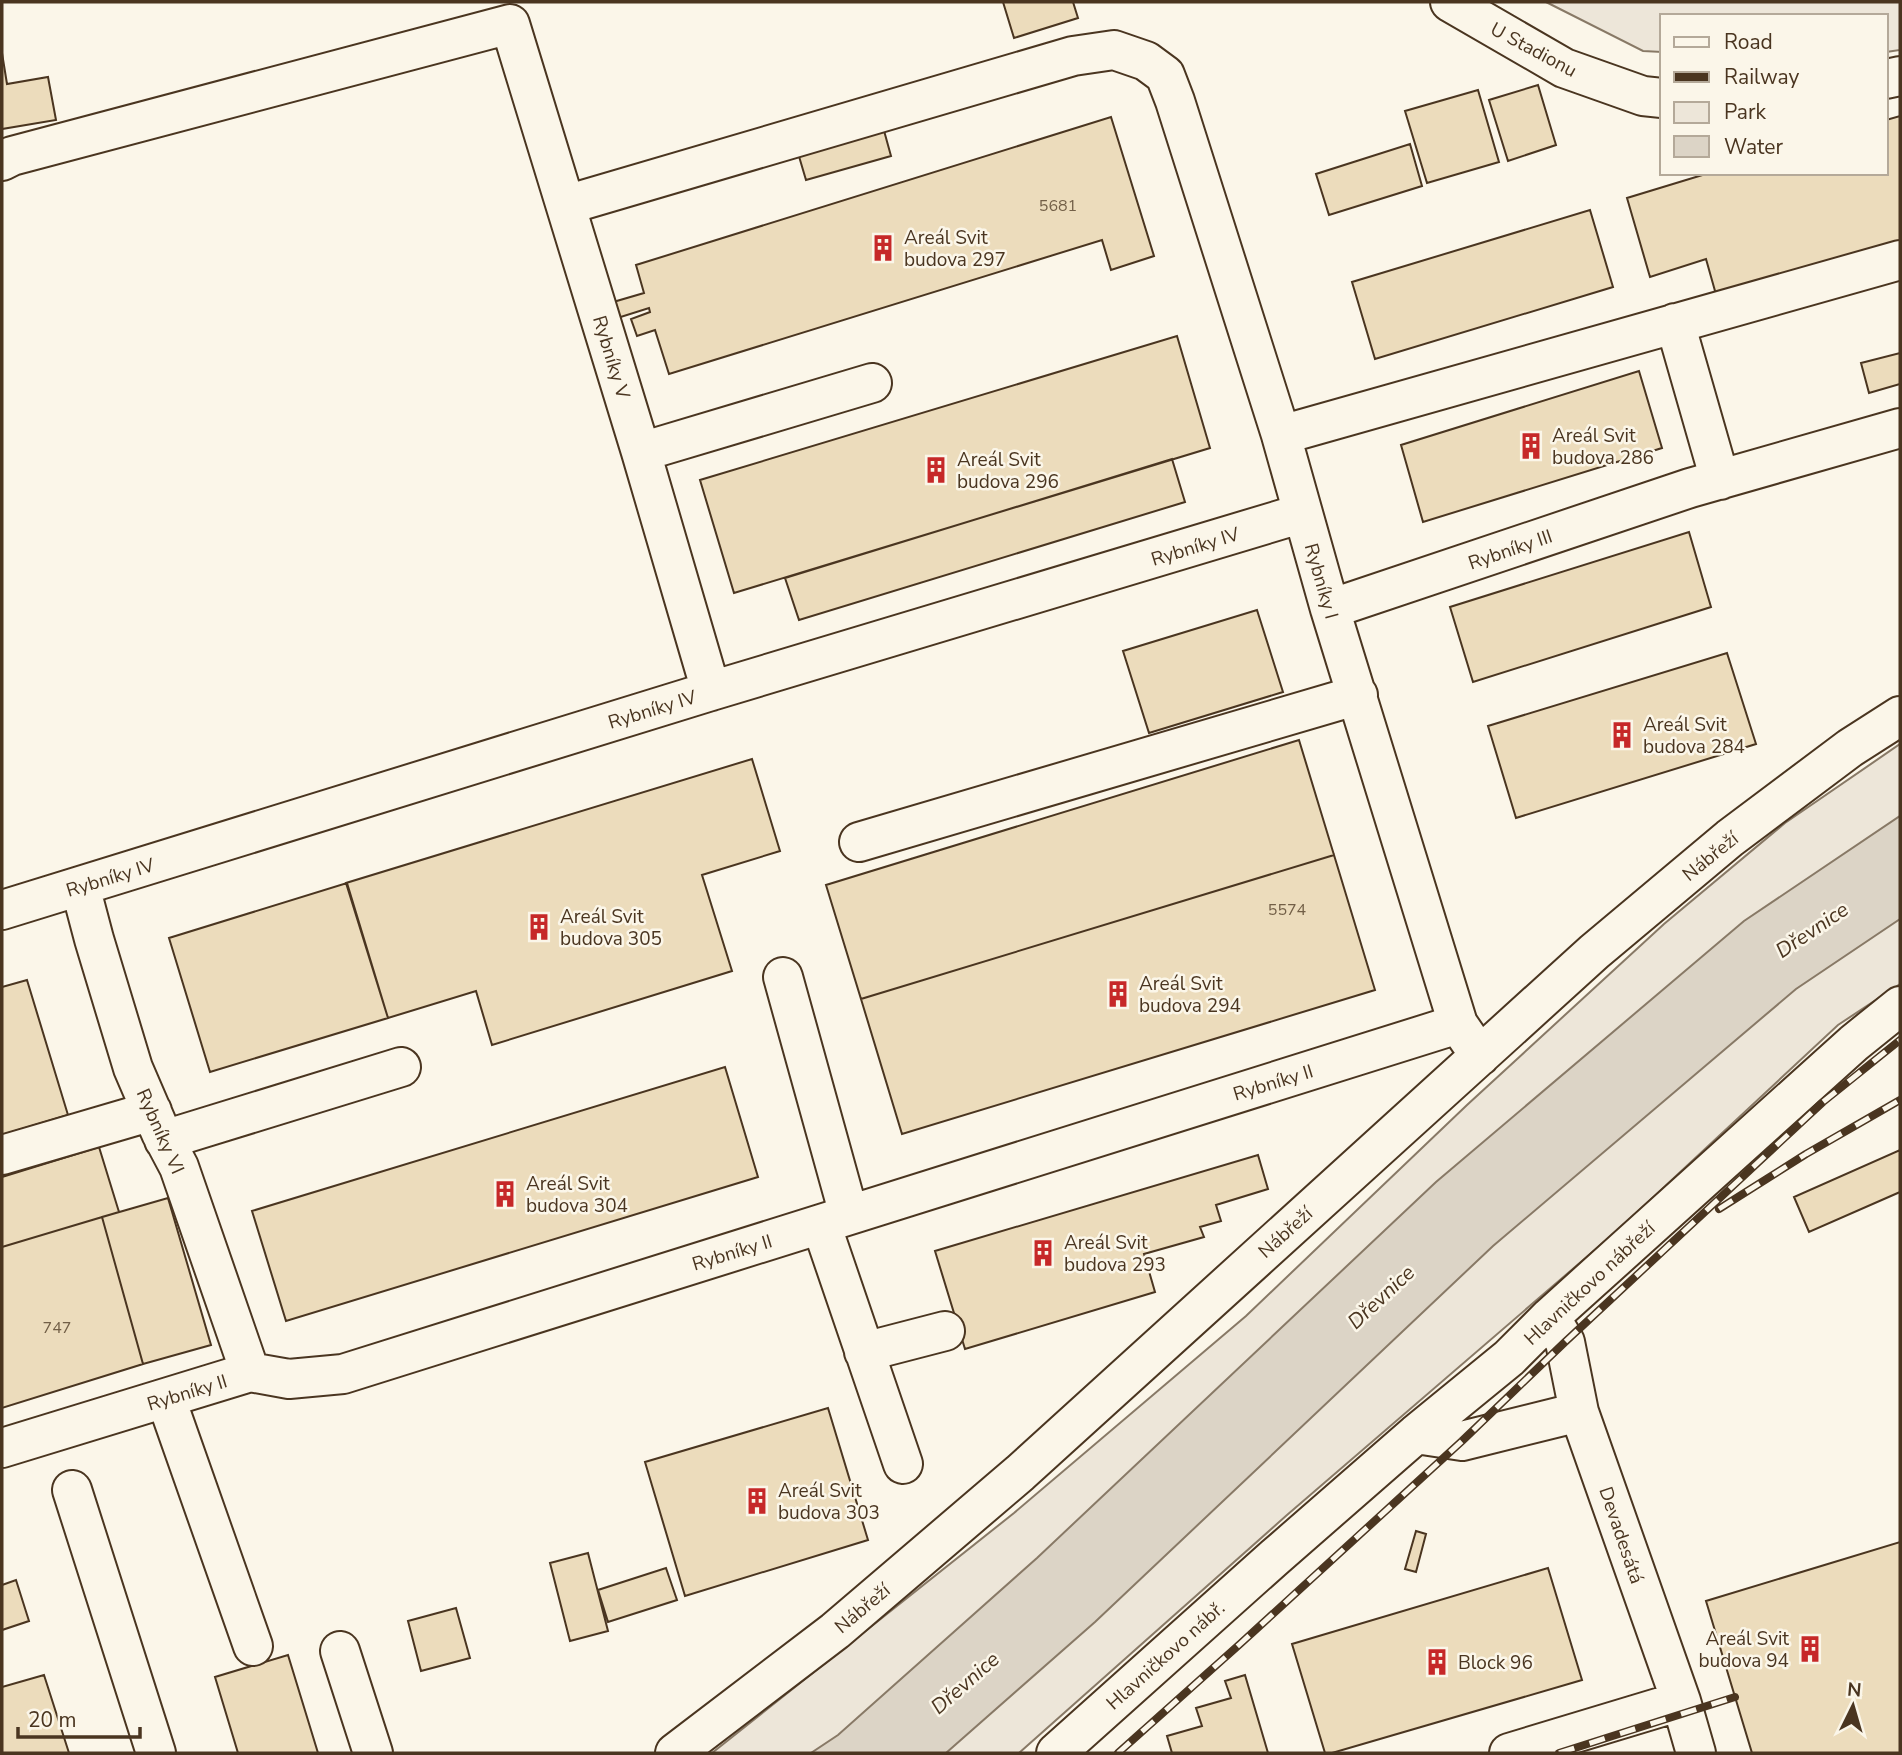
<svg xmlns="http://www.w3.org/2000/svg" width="1902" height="1755" font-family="'Nunito Sans',sans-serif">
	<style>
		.green { fill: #ede6d9; stroke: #887966; stroke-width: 2 }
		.water { fill: #dcd4c6; stroke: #887966; stroke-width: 2 }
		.building { fill: #ecdcbc; stroke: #4a3520; stroke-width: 2 }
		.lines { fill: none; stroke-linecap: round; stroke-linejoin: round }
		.minor-casing { stroke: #4a3520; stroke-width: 42 }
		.minor { stroke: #fbf6e9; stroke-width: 38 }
		.rail-casing { stroke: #4a3520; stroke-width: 8 }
		.rail { stroke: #fbf6e9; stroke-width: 5; stroke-dasharray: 16; stroke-linecap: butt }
		.labels { text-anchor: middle; stroke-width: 5; stroke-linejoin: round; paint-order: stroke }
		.number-label { font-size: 16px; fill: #725f47 }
		.street-label { font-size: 19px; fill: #4a3520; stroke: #fbf6e9 }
		.poi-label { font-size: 19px; fill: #4a3520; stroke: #fbf6e9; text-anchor: start }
		.water-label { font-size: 21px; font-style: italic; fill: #4a3520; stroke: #fbf6e9 }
	</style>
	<rect width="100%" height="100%" fill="#fbf6e9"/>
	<path class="green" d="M 1546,2 L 1900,2 L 1900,50 L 1886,52 L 1886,16 L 1662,16 L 1662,52 L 1643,51 Z
		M 1900,744 L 1900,984 L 1838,1025 L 1618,1230 L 1287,1515 L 1019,1753 L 712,1753 L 1014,1513 L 1246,1316 L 1467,1105 L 1664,924 L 1785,823 Z"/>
	<path class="water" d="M 1900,816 L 1900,919 L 1796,989 L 1493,1246 L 1095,1622 L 946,1753 L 811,1753 L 838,1735 L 1037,1558 L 1436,1182 L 1744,921 Z"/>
	<path class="building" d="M 1003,2 L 1073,2 L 1078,18 L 1014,38 Z
		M 2,53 L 7,84 L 48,77 L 56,120 L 2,129 Z
		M 1538,85 L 1556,145 L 1508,161 L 1489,100 Z
		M 1478,90 L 1499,162 L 1427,183 L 1405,111 Z
		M 1900,116 L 1900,242 L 1717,298 L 1706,259 L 1650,277 L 1627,198 L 1709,173 L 1886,173 L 1886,120 Z
		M 1111,117 L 1154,256 L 1111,270 L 1102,240 L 669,374 L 655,330 L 637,336 L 631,319 L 650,312 L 649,308 L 608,321 L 603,305 L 644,293 L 636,265 Z
		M 883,127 L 891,156 L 806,180 L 798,153 Z
		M 1410,144 L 1422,186 L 1329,215 L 1316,174 Z
		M 1590,210 L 1613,287 L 1375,359 L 1352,282 Z
		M 1177,336 L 1210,448 L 734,593 L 700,480 Z
		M 1900,353 L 1900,384 L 1869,393 L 1861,363 Z
		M 1639,371 L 1662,448 L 1423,522 L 1401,445 Z
		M 1172,459 L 1185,502 L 799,620 L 785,578 Z
		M 1689,532 L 1711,607 L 1473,682 L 1450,607 Z
		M 1257,610 L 1283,692 L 1149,733 L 1123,651 Z
		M 1727,653 L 1756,744 L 1516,818 L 1488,726 Z
		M 1299,740 L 1334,855 L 861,999 L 826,885 Z
		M 752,759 L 780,851 L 702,875 L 732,971 L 492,1045 L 476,991 L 388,1018 L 346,883 Z
		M 1334,855 L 1375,990 L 902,1134 L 861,999 Z
		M 347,883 L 388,1018 L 210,1072 L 169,938 Z
		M 27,980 L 68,1115 L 2,1135 L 2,987 Z
		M 725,1067 L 758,1177 L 286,1321 L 252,1211 Z
		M 99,1147 L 119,1212 L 2,1247 L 2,1177 Z
		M 1900,1150 L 1900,1192 L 1809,1232 L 1794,1197 Z
		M 1258,1155 L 1268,1189 L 1216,1205 L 1221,1221 L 1200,1227 L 1204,1237 L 1144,1254 L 1155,1292 L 965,1349 L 935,1251 Z
		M 168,1198 L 211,1345 L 143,1364 L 102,1217 Z
		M 102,1217 L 143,1364 L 2,1408 L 2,1247 Z
		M 828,1408 L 868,1540 L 685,1596 L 645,1462 Z
		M 1416,1531 L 1426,1534 L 1416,1572 L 1405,1569 Z
		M 1900,1542 L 1900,1753 L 1752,1753 L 1706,1601 Z
		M 588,1553 L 608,1631 L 570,1641 L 550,1563 Z
		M 666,1568 L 677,1600 L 608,1622 L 598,1590 Z
		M 1548,1568 L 1582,1680 L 1332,1753 L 1325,1753 L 1292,1644 Z
		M 16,1580 L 29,1621 L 2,1630 L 2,1585 Z
		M 456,1608 L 470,1658 L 421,1671 L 408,1621 Z
		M 288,1655 L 318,1753 L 238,1753 L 215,1677 Z
		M 44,1675 L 69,1753 L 2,1753 L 2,1687 Z
		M 1245,1675 L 1268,1753 L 1172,1753 L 1167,1736 L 1202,1726 L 1196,1708 L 1231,1698 L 1225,1681 Z"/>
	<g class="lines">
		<defs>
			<path id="minor" d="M 1450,2 L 1564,68 L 1643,96 L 1662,98
				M 1886,79 L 1900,76
				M 2,161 L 12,156 L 510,24 L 641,452 L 711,691
				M 566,205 L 1073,56 L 1114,50 L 1146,61 L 1165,75 L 1175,101 L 1281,435 L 1330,609 L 1458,1024 L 1480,1056
				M 1675,323 L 1720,480
				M 1281,435 L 1900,260
				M 641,452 L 872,383
				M 1330,609 L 1690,488 L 1900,428
				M 859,842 L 1358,695
				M 80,886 L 94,939 L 133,1068 L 161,1133 L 179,1167 L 250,1372
				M 2,910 L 711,691 L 1303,513
				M 783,977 L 849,1215
				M 164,1140 L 401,1067
				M 2,1155 L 152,1111
				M 821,1224 L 903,1464
				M 1550,1317 L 1565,1342 L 1579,1412 L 1681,1701 L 1696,1753
				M 864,1352 L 945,1331
				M 166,1399 L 253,1646
				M 1416,1434 L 1462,1441 L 1579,1412
				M 2,1448 L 250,1372 L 289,1379 L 343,1374 L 1458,1024
				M 72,1490 L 156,1753
				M 340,1651 L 373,1753
				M 675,1753 L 835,1631 L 1020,1473 L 1594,952 L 1730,838 L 1850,748 L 1900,716
				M 1056,1753 L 1275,1557 L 1416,1434 L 1509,1358 L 1550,1317 L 1854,1043 L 1900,1006
				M 1509,1753 L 1681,1701"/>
		</defs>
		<use href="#minor" class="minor-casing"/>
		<use href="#minor" class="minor"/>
		<defs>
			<path id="rail" d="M 1719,1209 L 1806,1154 L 1900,1100
				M 1118,1753 L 1240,1644 L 1462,1441 L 1565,1342 L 1823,1102 L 1900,1040
				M 1559,1753 L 1735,1697"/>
		</defs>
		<use href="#rail" class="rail-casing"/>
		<use href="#rail" class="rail"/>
	</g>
	<defs>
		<symbol id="building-bare" viewBox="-9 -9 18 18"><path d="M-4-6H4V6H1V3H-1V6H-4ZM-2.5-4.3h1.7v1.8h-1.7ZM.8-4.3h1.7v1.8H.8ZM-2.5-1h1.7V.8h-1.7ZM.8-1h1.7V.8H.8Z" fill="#c62828" stroke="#fbf6e9" stroke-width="2.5" paint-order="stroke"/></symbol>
	</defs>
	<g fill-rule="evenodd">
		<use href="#building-bare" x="864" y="229" width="38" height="38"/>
		<use href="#building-bare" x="1512" y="427" width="38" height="38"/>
		<use href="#building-bare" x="917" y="451" width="38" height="38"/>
		<use href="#building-bare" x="1603" y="716" width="38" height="38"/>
		<use href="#building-bare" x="520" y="908" width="38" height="38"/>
		<use href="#building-bare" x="1099" y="975" width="38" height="38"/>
		<use href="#building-bare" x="486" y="1175" width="38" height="38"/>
		<use href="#building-bare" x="1024" y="1234" width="38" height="38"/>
		<use href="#building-bare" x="738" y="1482" width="38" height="38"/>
		<use href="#building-bare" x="1791" y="1630" width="38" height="38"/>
		<use href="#building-bare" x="1418" y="1643" width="38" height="38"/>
	</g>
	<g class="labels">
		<g class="number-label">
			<text x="1058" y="211">5681</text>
			<text x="1287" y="915">5574</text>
			<text x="57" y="1333">747</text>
		</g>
		<g class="street-label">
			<text transform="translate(1534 49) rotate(28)" y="7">U Stadionu</text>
			<text transform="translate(612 357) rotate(73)" y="7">Rybníky V</text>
			<text transform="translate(1195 546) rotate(-17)" y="7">Rybníky IV</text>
			<text transform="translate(1510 549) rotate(-19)" y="7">Rybníky III</text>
			<text transform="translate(1322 581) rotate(74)" y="7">Rybníky I</text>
			<text transform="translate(652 709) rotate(-17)" y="7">Rybníky IV</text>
			<text transform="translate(1710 856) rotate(-39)" y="7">Nábřeží</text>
			<text transform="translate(110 877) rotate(-17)" y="7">Rybníky IV</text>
			<text transform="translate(1273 1082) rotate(-17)" y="7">Rybníky II</text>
			<text transform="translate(161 1131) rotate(66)" y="7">Rybníky VI</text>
			<text transform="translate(1285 1232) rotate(-42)" y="7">Nábřeží</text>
			<text transform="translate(732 1252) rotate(-17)" y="7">Rybníky II</text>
			<text transform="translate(1589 1283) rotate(-43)" y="7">Hlavničkovo nábřeží</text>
			<text transform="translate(187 1392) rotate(-17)" y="7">Rybníky II</text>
			<text transform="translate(1622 1535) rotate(71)" y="7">Devadesátá</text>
			<text transform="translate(862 1608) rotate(-40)" y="7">Nábřeží</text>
			<text transform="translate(1165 1655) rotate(-42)" y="7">Hlavničkovo nábř.</text>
		</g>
		<g class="poi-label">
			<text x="904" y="244">Areál Svit<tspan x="904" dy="22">budova 297</tspan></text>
			<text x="1552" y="442">Areál Svit<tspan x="1552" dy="22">budova 286</tspan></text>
			<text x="957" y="466">Areál Svit<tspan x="957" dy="22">budova 296</tspan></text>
			<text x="1643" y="731">Areál Svit<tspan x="1643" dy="22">budova 284</tspan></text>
			<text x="560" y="923">Areál Svit<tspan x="560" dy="22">budova 305</tspan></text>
			<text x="1139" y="990">Areál Svit<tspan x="1139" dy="22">budova 294</tspan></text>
			<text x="526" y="1190">Areál Svit<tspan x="526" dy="22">budova 304</tspan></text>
			<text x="1064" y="1249">Areál Svit<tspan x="1064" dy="22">budova 293</tspan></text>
			<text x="778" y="1497">Areál Svit<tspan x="778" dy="22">budova 303</tspan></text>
			<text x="1789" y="1645" text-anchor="end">Areál Svit<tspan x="1789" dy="22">budova 94</tspan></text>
			<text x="1458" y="1669">Block 96</text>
		</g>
		<g class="water-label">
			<text transform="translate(1812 930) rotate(-34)" y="7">Dřevnice</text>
			<text transform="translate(1381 1297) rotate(-43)" y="7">Dřevnice</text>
			<text transform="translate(965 1683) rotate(-41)" y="7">Dřevnice</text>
		</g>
	</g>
	<rect width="1902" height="1755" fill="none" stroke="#4a3520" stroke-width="7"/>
	<rect x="1660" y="14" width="228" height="161" fill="#fbf6e9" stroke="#b4a999" stroke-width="2"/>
	<rect x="1674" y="37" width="35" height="10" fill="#fbf6e9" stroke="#b4a999" stroke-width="2"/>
	<text x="1724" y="49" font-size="21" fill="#4a3520">Road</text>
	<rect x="1674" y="72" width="35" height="10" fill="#4a3520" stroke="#b4a999" stroke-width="2"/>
	<text x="1724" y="84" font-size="21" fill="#4a3520">Railway</text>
	<rect x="1674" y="102" width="35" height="21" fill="#ede6d9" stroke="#b4a999" stroke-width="2"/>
	<text x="1724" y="119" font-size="21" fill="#4a3520">Park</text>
	<rect x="1674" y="136" width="35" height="21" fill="#dcd4c6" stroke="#b4a999" stroke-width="2"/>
	<text x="1724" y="154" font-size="21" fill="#4a3520">Water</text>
	<g transform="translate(1853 1706) rotate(5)" stroke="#fbf6e9" stroke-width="5" paint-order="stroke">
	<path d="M0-5L12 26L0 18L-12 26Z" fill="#4a3520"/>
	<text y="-10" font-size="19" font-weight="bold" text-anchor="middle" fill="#4a3520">N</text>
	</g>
	<path d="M18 1727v10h122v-10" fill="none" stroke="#4a3520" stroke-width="3.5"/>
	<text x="28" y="1727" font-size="21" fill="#4a3520" stroke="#fbf6e9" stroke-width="5" paint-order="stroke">20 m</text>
</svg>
